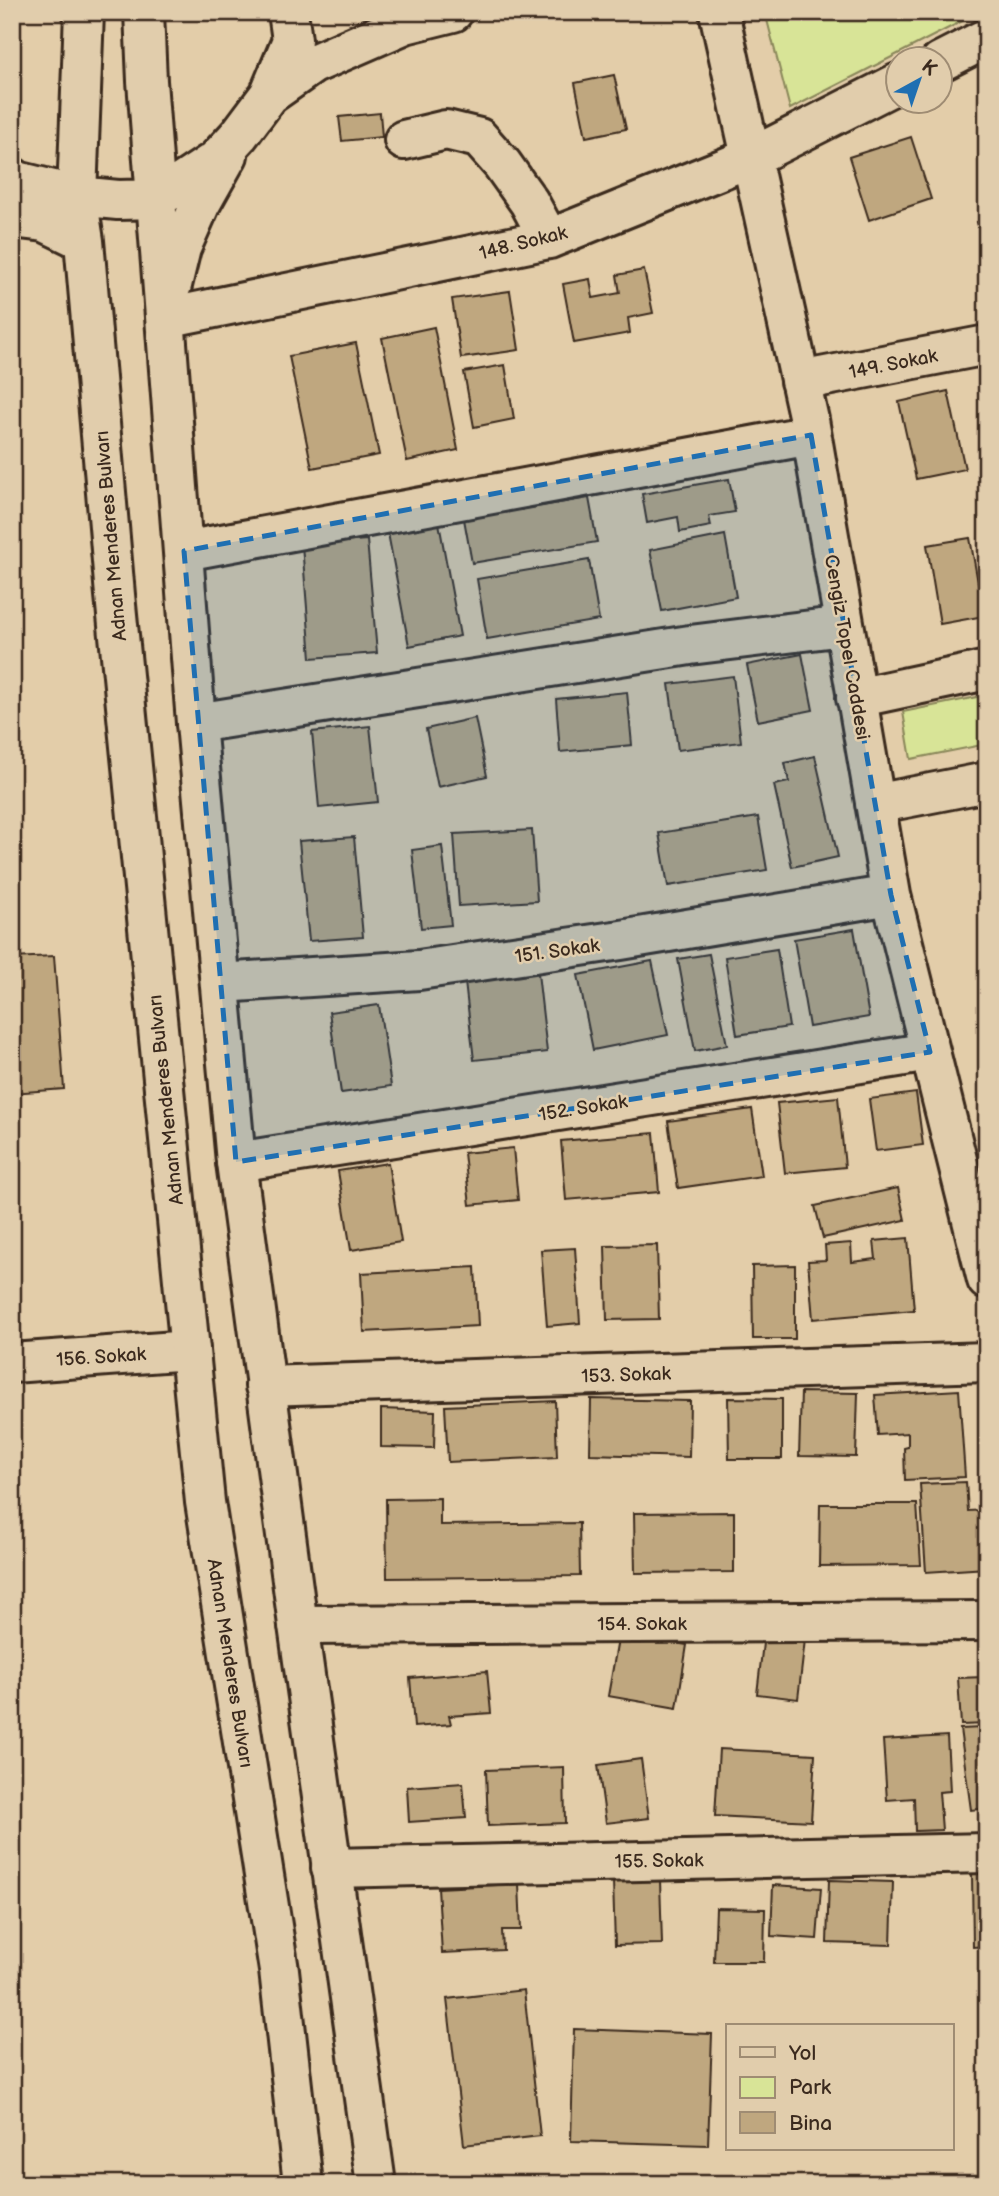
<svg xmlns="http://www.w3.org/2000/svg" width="999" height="2196" font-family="'Balsamiq Sans',sans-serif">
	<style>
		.green { fill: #d8e497; stroke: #8a875a; stroke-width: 2 }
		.building { fill: #bfa77f; stroke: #3b2a1e; stroke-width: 2 }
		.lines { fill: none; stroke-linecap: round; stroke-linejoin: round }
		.minor-casing { stroke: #3b2a1e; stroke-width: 44 }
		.major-casing { stroke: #3b2a1e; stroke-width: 44 }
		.minor { stroke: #e1cdac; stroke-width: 38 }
		.major { stroke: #e1cdac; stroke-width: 38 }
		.marked { fill: #1f6fb2; fill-opacity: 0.2; stroke: #1f6fb2; stroke-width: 5; stroke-dasharray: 14 9; stroke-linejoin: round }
		.labels { text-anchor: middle; stroke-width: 5; stroke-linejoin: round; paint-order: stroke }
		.street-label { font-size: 19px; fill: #3b2a1e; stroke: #e1cdac }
	</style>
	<rect width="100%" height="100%" fill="#e3cda9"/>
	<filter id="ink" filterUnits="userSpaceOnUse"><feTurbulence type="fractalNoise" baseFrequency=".0143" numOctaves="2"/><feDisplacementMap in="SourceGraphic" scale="14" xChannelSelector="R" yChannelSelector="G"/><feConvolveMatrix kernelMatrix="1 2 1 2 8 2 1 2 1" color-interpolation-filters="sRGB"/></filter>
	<g filter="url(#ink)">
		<path class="green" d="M 765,12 L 980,12 L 790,109 Z
			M 987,695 L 987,744 L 911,759 L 903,712 Z"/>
		<path class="building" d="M 614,75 L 626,129 L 586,137 L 575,83 Z
			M 380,113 L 382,137 L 342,141 L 339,117 Z
			M 911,137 L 931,199 L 869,220 L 849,157 Z
			M 987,219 L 987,255 L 977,222 Z
			M 644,270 L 653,313 L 628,318 L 630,333 L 574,343 L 563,284 L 590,279 L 593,298 L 620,293 L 617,275 Z
			M 510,291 L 519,350 L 461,358 L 452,299 Z
			M 434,327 L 458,450 L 407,461 L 382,338 Z
			M 356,343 L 379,455 L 312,468 L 289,356 Z
			M 505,365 L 514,419 L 474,427 L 464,372 Z
			M 948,391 L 965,469 L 916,479 L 899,402 Z
			M 729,479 L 735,512 L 709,516 L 711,526 L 680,532 L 678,517 L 647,523 L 642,494 Z
			M 589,498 L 597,542 L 472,563 L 464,519 Z
			M 439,523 L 460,636 L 409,646 L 388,533 Z
			M 725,535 L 736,597 L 662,611 L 650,550 Z
			M 970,538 L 984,616 L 940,624 L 927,545 Z
			M 367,540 L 377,653 L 311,658 L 302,545 Z
			M 589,560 L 599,620 L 487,639 L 477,579 Z
			M 802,654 L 813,710 L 758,721 L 747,665 Z
			M 733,676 L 741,742 L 678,750 L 669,684 Z
			M 627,692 L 632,745 L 560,752 L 556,699 Z
			M 475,718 L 487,776 L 438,787 L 426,729 Z
			M 370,726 L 378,802 L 319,808 L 312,732 Z
			M 815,756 L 838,857 L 792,867 L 774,785 L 789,782 L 785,763 Z
			M 758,817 L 767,870 L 668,886 L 659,833 Z
			M 532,830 L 537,901 L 459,906 L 454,834 Z
			M 354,837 L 363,937 L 309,941 L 299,841 Z
			M 442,846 L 451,925 L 421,928 L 412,850 Z
			M 854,929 L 869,1017 L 809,1027 L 794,939 Z
			M 777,949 L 789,1027 L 737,1035 L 725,957 Z
			M 709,954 L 727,1045 L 695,1051 L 678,959 Z
			M 54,956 L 64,1089 L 12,1093 L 12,958 Z
			M 652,961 L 668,1035 L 593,1050 L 578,975 Z
			M 538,973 L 547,1052 L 474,1060 L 465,982 Z
			M 379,1005 L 391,1086 L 341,1093 L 329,1012 Z
			M 916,1093 L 923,1145 L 876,1151 L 869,1099 Z
			M 838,1097 L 845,1167 L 785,1173 L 777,1103 Z
			M 752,1109 L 762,1176 L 678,1188 L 668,1121 Z
			M 654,1133 L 659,1192 L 566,1200 L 561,1141 Z
			M 513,1148 L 518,1200 L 470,1205 L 464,1153 Z
			M 388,1163 L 401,1242 L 351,1250 L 338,1171 Z
			M 898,1188 L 905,1220 L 823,1238 L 815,1206 Z
			M 908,1238 L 914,1310 L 813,1319 L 808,1261 L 826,1260 L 825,1245 L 851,1243 L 852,1262 L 876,1259 L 874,1241 Z
			M 657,1245 L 659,1319 L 607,1320 L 605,1246 Z
			M 575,1248 L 580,1323 L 547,1326 L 541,1250 Z
			M 795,1265 L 795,1339 L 753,1339 L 752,1266 Z
			M 475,1267 L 478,1326 L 364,1332 L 361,1273 Z
			M 959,1390 L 965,1477 L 905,1480 L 904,1448 L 908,1447 L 908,1433 L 878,1435 L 875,1395 Z
			M 801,1392 L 858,1393 L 856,1457 L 799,1456 Z
			M 728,1398 L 782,1399 L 782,1459 L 729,1459 Z
			M 591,1399 L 690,1401 L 689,1457 L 590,1454 Z
			M 555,1401 L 557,1457 L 448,1462 L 445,1406 Z
			M 381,1409 L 435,1411 L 434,1448 L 381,1447 Z
			M 966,1482 L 968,1511 L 987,1510 L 987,1568 L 926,1572 L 920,1484 Z
			M 440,1498 L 440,1525 L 579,1523 L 580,1576 L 387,1578 L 386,1499 Z
			M 820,1504 L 917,1504 L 921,1565 L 819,1566 Z
			M 734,1512 L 734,1572 L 635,1573 L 634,1513 Z
			M 765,1626 L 806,1631 L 798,1699 L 757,1694 Z
			M 619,1634 L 687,1645 L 677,1708 L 608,1696 Z
			M 487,1671 L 491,1713 L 449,1716 L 451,1724 L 414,1727 L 410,1678 Z
			M 985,1672 L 987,1672 L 987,1724 L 961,1725 L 958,1678 L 984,1677 Z
			M 982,1728 L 987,1728 L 987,1808 L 971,1810 L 960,1729 Z
			M 947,1736 L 950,1791 L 939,1792 L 942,1830 L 915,1831 L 914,1798 L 887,1800 L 883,1740 Z
			M 719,1749 L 815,1754 L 811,1821 L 715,1816 Z
			M 641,1759 L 649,1818 L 606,1823 L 598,1765 Z
			M 564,1767 L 565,1823 L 488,1826 L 486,1770 Z
			M 463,1783 L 466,1818 L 409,1822 L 407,1787 Z
			M 987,1873 L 987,1946 L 973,1947 L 972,1874 Z
			M 660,1880 L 662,1944 L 615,1945 L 613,1881 Z
			M 829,1880 L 893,1882 L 891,1945 L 827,1943 Z
			M 519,1884 L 521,1930 L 502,1930 L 503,1950 L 442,1953 L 438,1888 Z
			M 773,1885 L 821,1888 L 817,1939 L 771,1936 Z
			M 716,1908 L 765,1909 L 764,1962 L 714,1962 Z
			M 524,1990 L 540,2136 L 464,2145 L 447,1999 Z
			M 574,2029 L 712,2034 L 708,2145 L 571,2141 Z"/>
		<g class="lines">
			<defs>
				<path id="minor" d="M 719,12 L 809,420 L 891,895 L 987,1280
					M 940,62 L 987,38
					M 404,140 L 446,130 L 479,138 L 502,164 L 529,202 L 549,239
					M 166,318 L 549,239 L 752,157 L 898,83
					M 800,381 L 987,345
					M 184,551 L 811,435
					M 856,698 L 987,670
					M 196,723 L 690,645 L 844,626
					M 875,804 L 987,782
					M 220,983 L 419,970 L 621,940 L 891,895
					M 236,1162 L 930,1052
					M 12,1363 L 190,1350
					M 265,1386 L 987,1362
					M 298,1625 L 987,1621
					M 331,1868 L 987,1853"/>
				<path id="major" d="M 84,12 L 77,196 L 84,241 L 115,595 L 205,1502 L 279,1970 L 303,2184
					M 144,12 L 147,81 L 196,723 L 236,1162 L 298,1625 L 376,2184
					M 269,95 L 313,64 L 405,24 L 453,12
					M 12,177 L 17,181 L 77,196 L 118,200 L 157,199 L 216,160 L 239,135 L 269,95 L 292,40 L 288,12
					M 12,218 L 45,222 L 84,241
					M 172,285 L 181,248 L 200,205 L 228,155"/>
			</defs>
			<use href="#minor" class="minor-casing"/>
			<use href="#major" class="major-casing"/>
			<use href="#minor" class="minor"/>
			<use href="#major" class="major"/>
		</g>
	</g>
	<path class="marked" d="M 811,435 L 891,895 L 930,1052 L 236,1162 L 184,551 Z"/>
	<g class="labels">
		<g class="street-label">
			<text transform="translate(523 242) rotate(-14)" y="7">148. Sokak</text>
			<text transform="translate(893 363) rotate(-11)" y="7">149. Sokak</text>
			<text transform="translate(110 536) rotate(-95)" y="7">Adnan Menderes Bulvarı</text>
			<text transform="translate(848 647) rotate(80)" y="7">Cengiz Topel Caddesi</text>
			<text transform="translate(557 950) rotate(-8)" y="7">151. Sokak</text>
			<text transform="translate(165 1100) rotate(-96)" y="7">Adnan Menderes Bulvarı</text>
			<text transform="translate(583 1107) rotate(-9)" y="7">152. Sokak</text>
			<text transform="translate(101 1356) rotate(-4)" y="7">156. Sokak</text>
			<text transform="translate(626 1374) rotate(-2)" y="7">153. Sokak</text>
			<text x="642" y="1630">154. Sokak</text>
			<text transform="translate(231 1663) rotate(81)" y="7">Adnan Menderes Bulvarı</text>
			<text transform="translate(659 1860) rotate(-1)" y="7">155. Sokak</text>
		</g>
	</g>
	<rect width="999" height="2196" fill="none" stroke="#e1cdac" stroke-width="42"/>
	<rect x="21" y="21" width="957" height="2154" fill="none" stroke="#3b2a1e" stroke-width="2.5" filter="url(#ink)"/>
	<rect x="726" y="2024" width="228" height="126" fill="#e1cdac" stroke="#9f8c73" stroke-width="2"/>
	<rect x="740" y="2047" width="35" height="10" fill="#e1cdac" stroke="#9f8c73" stroke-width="2"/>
	<text x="789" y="2060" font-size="21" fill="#3b2a1e">Yol</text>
	<rect x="740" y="2077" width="35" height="21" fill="#d8e497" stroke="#9f8c73" stroke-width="2"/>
	<text x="789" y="2094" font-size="21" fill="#3b2a1e">Park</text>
	<rect x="740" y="2112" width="35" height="21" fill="#bfa77f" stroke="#9f8c73" stroke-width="2"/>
	<text x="789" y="2130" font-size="21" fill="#3b2a1e">Bina</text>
	<g transform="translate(919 80) rotate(40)"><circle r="33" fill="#e1cdac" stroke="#9f8c73" stroke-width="2"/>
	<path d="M0-5L12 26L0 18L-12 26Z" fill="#1f6fb2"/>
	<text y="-10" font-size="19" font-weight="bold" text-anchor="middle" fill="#3b2a1e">K</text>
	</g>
</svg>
